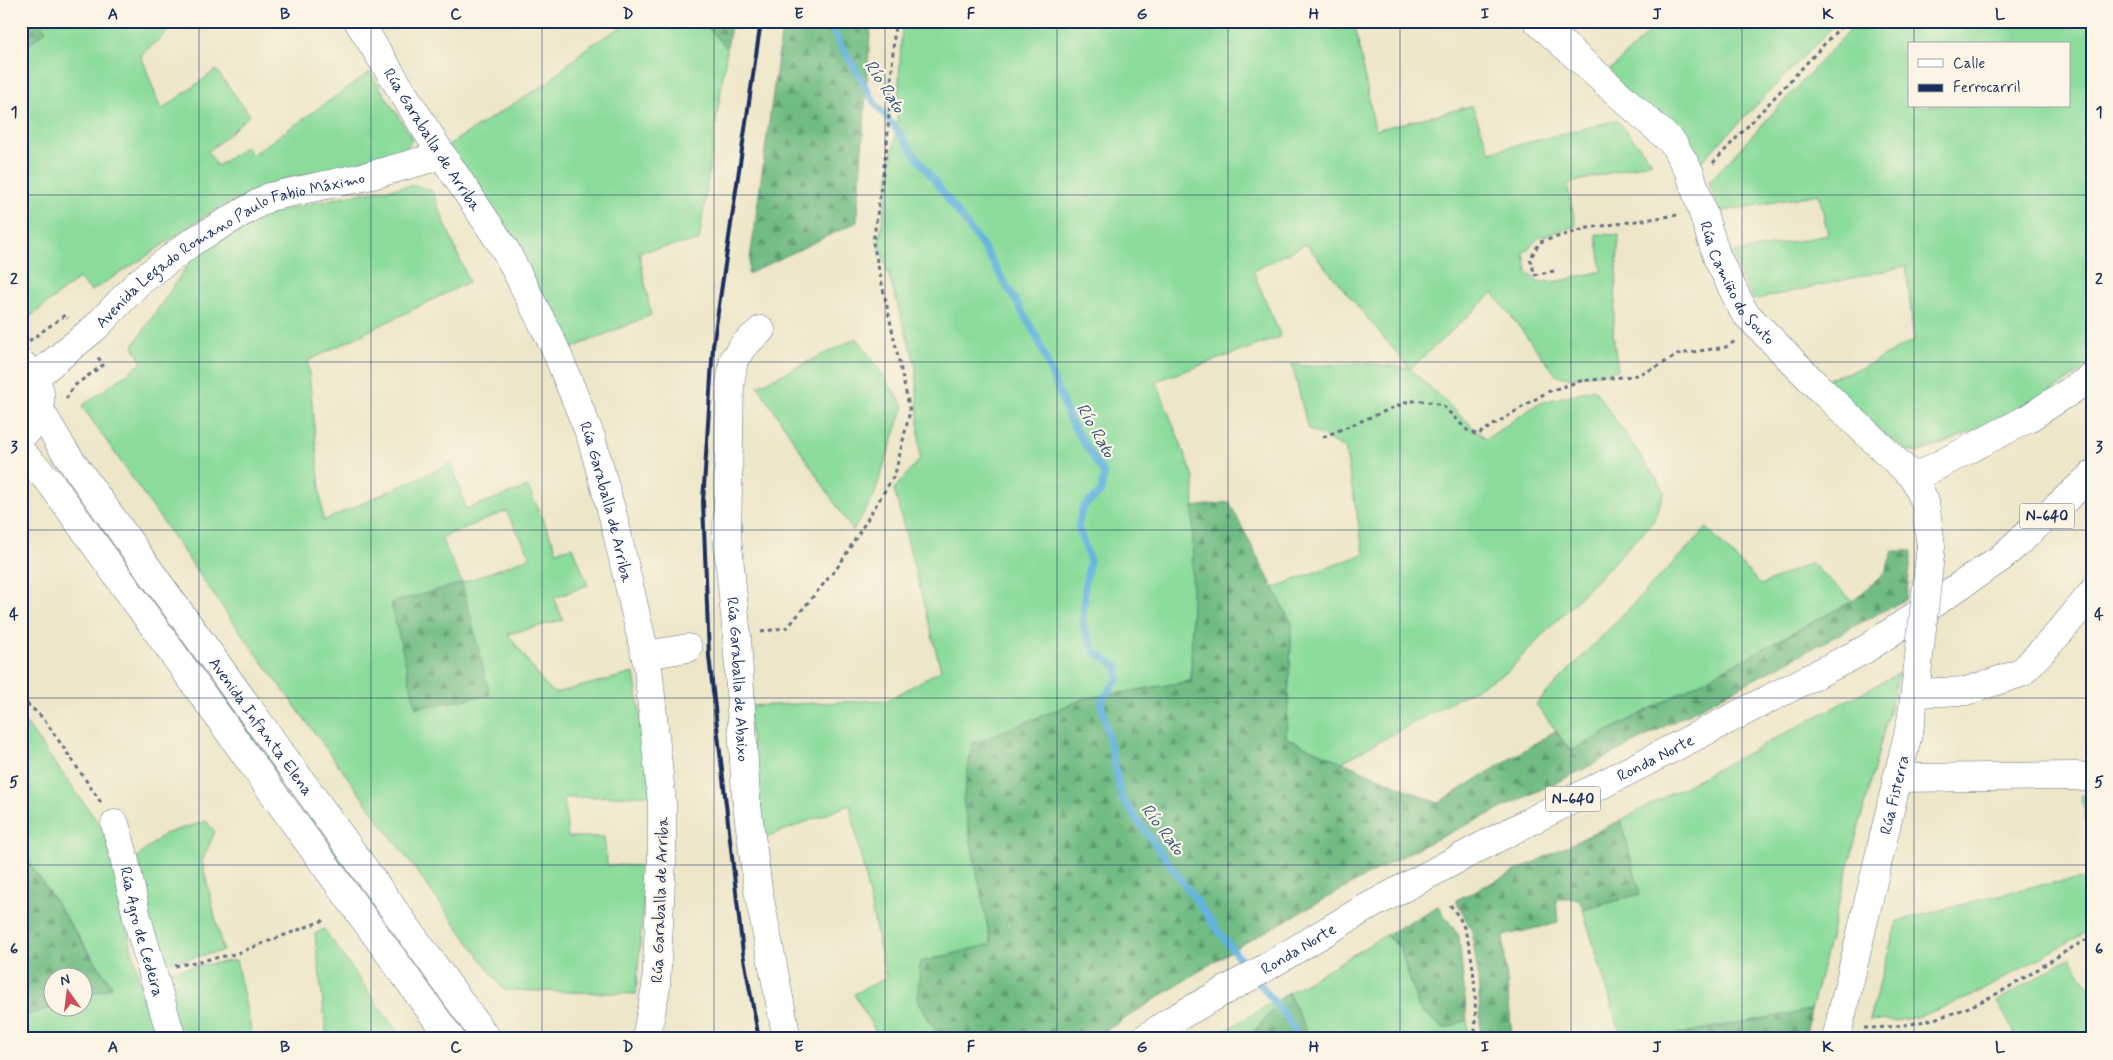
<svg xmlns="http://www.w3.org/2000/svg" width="2113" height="1060" font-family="Mynerve,sans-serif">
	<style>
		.grass { fill: #8bdc9b; stroke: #53867c; fill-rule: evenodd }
		.forest { fill: url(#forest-firs); stroke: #467670 }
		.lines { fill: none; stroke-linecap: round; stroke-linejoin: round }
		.stream { stroke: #64b4df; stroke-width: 7 }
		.minor-casing { stroke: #646f83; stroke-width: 29 }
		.highway-casing { stroke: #646f83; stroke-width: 29 }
		.path { stroke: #646f83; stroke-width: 3; stroke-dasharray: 4 4; stroke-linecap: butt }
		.minor { stroke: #fff; stroke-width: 28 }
		.highway { stroke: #fff; stroke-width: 28 }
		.rail { stroke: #1b2f5e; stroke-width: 4 }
		.minor-bridge-casing { stroke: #646f83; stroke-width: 29; stroke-linecap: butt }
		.minor-bridge { stroke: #fff; stroke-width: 28 }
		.grid { fill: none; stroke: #1b2f5e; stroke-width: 1; stroke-opacity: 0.55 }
		.labels { text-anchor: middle; stroke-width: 4.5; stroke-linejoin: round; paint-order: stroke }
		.shield { fill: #fcf5e5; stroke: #5e6a86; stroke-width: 1 }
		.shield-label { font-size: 15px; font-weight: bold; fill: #1b2f5e }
		.street-label { font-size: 16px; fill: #1b2f5e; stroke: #fcf5e5 }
		.water-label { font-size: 18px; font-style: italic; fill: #315785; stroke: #fcf5e5 }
		.neatline { fill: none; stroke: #1b2f5e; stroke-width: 2 }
		.grid-label { font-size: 16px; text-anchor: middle; font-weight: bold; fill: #1b2f5e }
	</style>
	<defs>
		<pattern id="forest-firs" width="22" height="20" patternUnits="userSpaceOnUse" patternTransform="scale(1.25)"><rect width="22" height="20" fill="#70bc83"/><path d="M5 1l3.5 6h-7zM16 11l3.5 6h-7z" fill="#5b996e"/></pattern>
	</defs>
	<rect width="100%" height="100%" fill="#fcf5e5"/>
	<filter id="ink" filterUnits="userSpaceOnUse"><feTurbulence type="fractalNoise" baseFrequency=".02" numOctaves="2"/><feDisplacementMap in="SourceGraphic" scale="10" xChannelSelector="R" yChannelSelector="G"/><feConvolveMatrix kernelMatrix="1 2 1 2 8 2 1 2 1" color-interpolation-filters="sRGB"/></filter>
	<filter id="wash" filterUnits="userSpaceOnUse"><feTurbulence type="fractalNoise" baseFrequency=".0096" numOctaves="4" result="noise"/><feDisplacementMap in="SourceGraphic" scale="20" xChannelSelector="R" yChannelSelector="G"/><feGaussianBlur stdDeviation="1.12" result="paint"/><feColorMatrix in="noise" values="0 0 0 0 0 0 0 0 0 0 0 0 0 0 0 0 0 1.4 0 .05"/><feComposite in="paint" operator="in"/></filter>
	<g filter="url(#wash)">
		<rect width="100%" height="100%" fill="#ede6c8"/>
		<path class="grass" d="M 37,21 L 180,21 L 141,55 L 161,110 L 216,70 L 250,115 L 208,152 L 217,166 L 246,147 L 252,155 L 370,72 L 413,139 L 402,153 L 386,161 L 282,179 L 208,214 L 142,259 L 91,291 L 79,278 L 21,324 L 21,52 L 45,30 Z
			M 631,21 L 702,21 L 727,48 L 699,241 L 639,252 L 651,315 L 572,348 L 506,229 L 448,145 L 547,83 L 585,49 Z
			M 902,21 L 1354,21 L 1375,130 L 1472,106 L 1490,152 L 1617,120 L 1652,162 L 1567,184 L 1576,226 L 1540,237 L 1524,253 L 1527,271 L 1537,282 L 1560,281 L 1602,271 L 1596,234 L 1619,235 L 1613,335 L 1618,370 L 1572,378 L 1557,376 L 1493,293 L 1410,369 L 1486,439 L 1539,403 L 1594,389 L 1665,491 L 1653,522 L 1508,671 L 1342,762 L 1286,738 L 1292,624 L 1273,588 L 1364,554 L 1345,448 L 1308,429 L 1292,364 L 1306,366 L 1360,363 L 1409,368 L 1306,244 L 1253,271 L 1281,337 L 1156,381 L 1194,478 L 1191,681 L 1083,699 L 963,800 L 991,944 L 918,1000 L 940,1039 L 880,1039 L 854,994 L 886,978 L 850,805 L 762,839 L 748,706 L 888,700 L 941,670 L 894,489 L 920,459 L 916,366 L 879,243 L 897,123 Z
			M 1660,21 L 1838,21 L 1699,164 L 1608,72 Z
			M 1858,21 L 2092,21 L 2092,364 C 2082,371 2073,378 2063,384 C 2044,396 1926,458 1911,452 C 1889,444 1846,397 1827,379 L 1862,368 L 1914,340 L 1906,266 L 1754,300 L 1742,279 L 1733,253 L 1828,235 L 1819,194 L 1719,212 L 1709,182 ZM 1909,44 L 2069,44 L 2069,106 L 1909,106 Z
			M 416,185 L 432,191 L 469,282 L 308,361 L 323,521 L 452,463 L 466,509 L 528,487 L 557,551 L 573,547 L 588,585 L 554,598 L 563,620 L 508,634 L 546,686 L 555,693 L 634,673 L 652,795 L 564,798 L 568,837 L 604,837 L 607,865 L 646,866 L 636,994 L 504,990 L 225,611 L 82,406 L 142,363 L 133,346 L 195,254 L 214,242 L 275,212 L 350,195 ZM 506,511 L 531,557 L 462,583 L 441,538 Z
			M 857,338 L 904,406 L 873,498 L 853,531 L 758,386 Z
			M 104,527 L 375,906 L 373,908 L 101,529 Z
			M 1707,528 L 1761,585 L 1811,563 L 1853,601 L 1571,751 L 1536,704 Z
			M 1899,673 L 1811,1010 L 1650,1039 L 1622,1039 L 1583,910 L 1640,894 L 1621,820 Z
			M 21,717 L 105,832 L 139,979 L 159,1039 L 21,1039 L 21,1017 L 52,1007 L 82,1008 L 83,997 L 112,986 L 21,851 Z
			M 2081,795 L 2092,797 L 2092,848 Z
			M 206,821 L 215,832 L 202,861 L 223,951 L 158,965 L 133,861 L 164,834 Z
			M 2092,878 L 2092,929 L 1972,996 L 1921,1016 L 1896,1021 L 1869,1020 L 1897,921 L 2039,885 Z
			M 324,929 L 402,1039 L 327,1039 L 315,934 Z
			M 1386,935 L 1400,948 L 1419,1009 L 1444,1029 L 1467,1020 L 1469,1039 L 1310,1039 L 1288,993 L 1255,1030 L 1260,1039 L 1211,1039 Z
			M 2070,957 L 2092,992 L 2092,1039 L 2018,1039 L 1997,1002 Z
			M 236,960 L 253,1039 L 180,1039 L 160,972 Z"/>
		<path class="forest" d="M 21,21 L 37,21 L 46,30 L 21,52 Z
			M 702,21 L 732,21 L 727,48 Z
			M 783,21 L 871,21 L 857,222 L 748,274 Z
			M 1229,502 L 1292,624 L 1286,738 L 1438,803 L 1555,731 L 1571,751 L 1853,601 L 1884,574 L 1893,551 L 1912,551 L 1906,599 L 1584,769 L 1414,850 L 1234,949 L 1093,1039 L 940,1039 L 918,1000 L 920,962 L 991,944 L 963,800 L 972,744 L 1083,699 L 1191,681 L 1193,507 Z
			M 462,583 L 490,695 L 416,708 L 391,603 Z
			M 1621,820 L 1640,894 L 1583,910 L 1579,899 L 1556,899 L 1558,923 L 1503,936 L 1512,1037 L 1510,1039 L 1481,1039 L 1478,977 L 1472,931 L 1456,900 Z
			M 21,851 L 112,987 L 83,997 L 82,978 L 52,978 L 52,1007 L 21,1017 Z
			M 1438,906 L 1459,936 L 1467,1020 L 1444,1029 L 1419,1009 L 1400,948 L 1386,935 Z
			M 1288,992 L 1310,1039 L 1260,1039 L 1255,1031 Z
			M 1811,1010 L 1805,1039 L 1650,1039 Z"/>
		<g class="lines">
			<path class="stream" d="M 827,21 L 875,103 L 900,134 L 986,251 L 1037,337 L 1070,421 L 1104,474 L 1101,492 L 1083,507 L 1078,526 L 1090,561 L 1085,584 L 1083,625 L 1095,652 L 1118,667 L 1118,679 L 1101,702 L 1122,799 L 1219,932 L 1249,970
				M 1256,979 L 1284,1014 L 1301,1039"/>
		</g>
	</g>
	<g filter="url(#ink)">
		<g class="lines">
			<defs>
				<g id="minor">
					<path id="s1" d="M 358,21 L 440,152 L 506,251 L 554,346 L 591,437 L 613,516 L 648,667 L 662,804 L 662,858 L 656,987 L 646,1039"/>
					<path id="s2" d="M 1537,21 L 1673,143 L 1690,173 L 1717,257 L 1744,312 L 1818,387 L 1914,478 L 1925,502 L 1931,546"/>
					<path id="s3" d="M 761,330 L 744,345 L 734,359 L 730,385 L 727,536 L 737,637 L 746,797 L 758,889 L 787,1039"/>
					<path d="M 21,363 C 47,383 47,417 21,436"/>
					<path id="s4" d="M 35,377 L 96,327 L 138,283 L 192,242 L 269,197 L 372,175 L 429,159 L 440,152"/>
					<path id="s5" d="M 40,410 L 63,449 L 147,567 L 487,1039"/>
					<path d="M 21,452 L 50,482 L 283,807 L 451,1039"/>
					<path d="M 1914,478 L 2027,419 L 2092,377"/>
					<path d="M 646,655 L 688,648"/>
					<path d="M 1915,693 L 1966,691 L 2021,673 L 2059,633 L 2092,593"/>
					<path d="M 1897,778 L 2075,776 L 2092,778"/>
					<path id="s6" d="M 115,824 L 123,852 L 137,918 L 172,1039"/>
					<path id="s7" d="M 1836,1039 L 1911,721 L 1917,675"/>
				</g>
				<g id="highway">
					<path id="s8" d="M 1144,1039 L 1174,1019 L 1260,971 L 1362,910 L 1486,844 L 1866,649 L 2001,558 L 2092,475"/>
				</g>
			</defs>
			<use href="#minor" class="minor-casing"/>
			<use href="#highway" class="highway-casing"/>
			<path class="path" d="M 1713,163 L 1846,21
				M 1554,271 L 1535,275 L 1530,259 L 1540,242 L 1588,228 L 1678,215
				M 29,341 L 65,315 L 68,318
				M 66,399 L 74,386 L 103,365 L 98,357
				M 1323,437 L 1409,401 L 1425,401 L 1442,405 L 1467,430 L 1477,435 L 1547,392 L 1580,381 L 1633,376 L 1655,368 L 1679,354 L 1726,347 L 1737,340
				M 761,632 L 788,627 L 840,564 L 895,474 L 910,411 L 873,243 L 887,145 L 895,21
				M 21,698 L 44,719 L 102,804
				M 1450,905 C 1455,911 1460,918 1463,925 C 1476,960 1476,1002 1475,1039
				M 175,966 L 235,954 L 327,919
				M 1864,1028 C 1905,1028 1949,1018 1986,999 C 2023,982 2055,955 2092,937"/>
			<use href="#minor" class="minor"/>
			<use href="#highway" class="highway"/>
			<path class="rail" d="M 759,1039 L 743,953 L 709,656 L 703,502 L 713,346 L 761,21"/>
			<defs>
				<path id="minor-bridge" d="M 1917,675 L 1931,546"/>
			</defs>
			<use href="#minor-bridge" class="minor-bridge-casing"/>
			<use href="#minor-bridge" class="minor-bridge"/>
		</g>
	</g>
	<path class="grid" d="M 199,21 L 199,1039M 371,21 L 371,1039M 542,21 L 542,1039M 714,21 L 714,1039M 885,21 L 885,1039M 1057,21 L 1057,1039M 1228,21 L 1228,1039M 1400,21 L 1400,1039M 1571,21 L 1571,1039M 1742,21 L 1742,1039M 1914,21 L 1914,44M 1914,106 L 1914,1039M 21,195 L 2092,195M 21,362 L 2092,362M 21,530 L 2092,530M 21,698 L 2092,698M 21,865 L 2092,865"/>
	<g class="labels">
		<g class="shield">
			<rect x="2019.5" y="503.5" width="55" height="25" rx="4"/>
			<rect x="1545.5" y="786.5" width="55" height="25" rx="4"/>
		</g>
		<g class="shield-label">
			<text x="2047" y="521">N-640</text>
			<text x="1573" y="804">N-640</text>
		</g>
		<g class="street-label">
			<text dy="6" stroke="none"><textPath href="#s1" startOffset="140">Rúa Garaballa de Arriba</textPath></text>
			<text dy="6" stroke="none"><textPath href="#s4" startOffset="238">Avenida Legado Romano Paulo Fabio Máximo</textPath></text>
			<text dy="6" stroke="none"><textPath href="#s2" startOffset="338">Rúa Camiño do Souto</textPath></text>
			<text dy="6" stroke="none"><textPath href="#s1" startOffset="545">Rúa Garaballa de Arriba</textPath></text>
			<text dy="6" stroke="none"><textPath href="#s3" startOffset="361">Rúa Garaballa de Abaixo</textPath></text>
			<text dy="6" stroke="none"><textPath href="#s5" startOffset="386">Avenida Infanta Elena</textPath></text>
			<text dy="6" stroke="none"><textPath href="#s8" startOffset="584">Ronda Norte</textPath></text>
			<text dy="6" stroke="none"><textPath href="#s7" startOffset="251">Rúa Fisterra</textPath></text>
			<text transform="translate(659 900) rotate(-88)" y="6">Rúa Garaballa de Arriba</text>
			<text dy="6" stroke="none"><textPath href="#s6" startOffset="111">Rúa Agro de Cedeira</textPath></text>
			<text dy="6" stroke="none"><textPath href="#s8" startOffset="179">Ronda Norte</textPath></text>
		</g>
		<g class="water-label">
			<text transform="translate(885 86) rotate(57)" y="6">Río Rato</text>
			<text transform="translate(1096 430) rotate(60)" y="6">Río Rato</text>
			<text transform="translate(1163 829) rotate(53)" y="6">Río Rato</text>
		</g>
	</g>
	<rect width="2113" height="1060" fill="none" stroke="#fcf5e5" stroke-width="55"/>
	<rect x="1908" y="42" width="162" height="65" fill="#fcf5e5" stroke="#a2a6af"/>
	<rect x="1918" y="59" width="25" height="8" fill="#ffffff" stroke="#a2a6af"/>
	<text x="1953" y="68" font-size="15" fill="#1b2f5e">Calle</text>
	<rect x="1918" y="84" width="25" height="8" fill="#1b2f5e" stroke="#a2a6af"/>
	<text x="1953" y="92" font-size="15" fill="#1b2f5e">Ferrocarril</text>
	<g transform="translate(68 992) rotate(346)"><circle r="24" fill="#fcf5e5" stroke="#a2a6af"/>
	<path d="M0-4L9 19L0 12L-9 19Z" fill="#d1495b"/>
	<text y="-8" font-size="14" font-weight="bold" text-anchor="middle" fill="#1b2f5e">N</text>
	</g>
	<rect x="28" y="28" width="2058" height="1004" class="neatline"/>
	<g class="grid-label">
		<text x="113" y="19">A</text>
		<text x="285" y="19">B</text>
		<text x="456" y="19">C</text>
		<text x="628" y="19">D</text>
		<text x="799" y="19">E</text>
		<text x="971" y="19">F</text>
		<text x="1142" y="19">G</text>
		<text x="1314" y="19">H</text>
		<text x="1485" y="19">I</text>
		<text x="1657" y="19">J</text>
		<text x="1828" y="19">K</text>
		<text x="2000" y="19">L</text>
		<text x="14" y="117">1</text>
		<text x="2099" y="117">1</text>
		<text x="14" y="284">2</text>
		<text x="2099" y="284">2</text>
		<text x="14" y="452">3</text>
		<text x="2099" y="452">3</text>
		<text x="14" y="619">4</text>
		<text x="2099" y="619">4</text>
		<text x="14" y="787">5</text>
		<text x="2099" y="787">5</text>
		<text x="14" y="954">6</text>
		<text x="2099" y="954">6</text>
		<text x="113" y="1052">A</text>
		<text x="285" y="1052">B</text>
		<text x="456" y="1052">C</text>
		<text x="628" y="1052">D</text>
		<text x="799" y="1052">E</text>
		<text x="971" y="1052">F</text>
		<text x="1142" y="1052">G</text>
		<text x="1314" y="1052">H</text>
		<text x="1485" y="1052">I</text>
		<text x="1657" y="1052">J</text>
		<text x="1828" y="1052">K</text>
		<text x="2000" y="1052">L</text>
	</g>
</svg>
